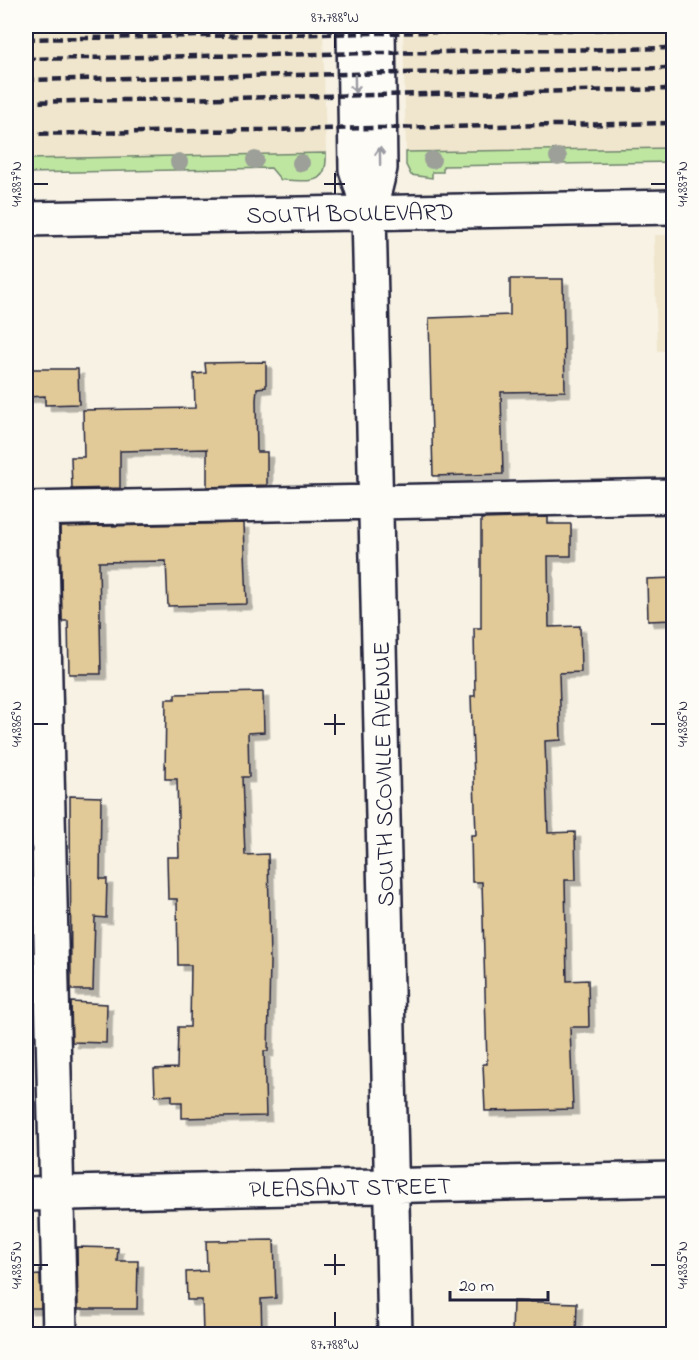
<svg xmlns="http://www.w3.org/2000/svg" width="699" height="1360" font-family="'Indie Flower',sans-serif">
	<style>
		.built { fill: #f0e6cd }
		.green { fill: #bfe6a1; stroke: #70846e; stroke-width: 1.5 }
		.building { fill: #e1c998; stroke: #22223b; stroke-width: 1.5; filter: url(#shadow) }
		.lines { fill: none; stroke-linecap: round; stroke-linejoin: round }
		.minor-casing { stroke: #22223b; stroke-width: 38 }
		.minor { stroke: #fdfcf7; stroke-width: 33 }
		.rail { stroke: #22223b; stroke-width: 4.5; stroke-dasharray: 9 4.5; stroke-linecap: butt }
		.tree { fill: #9ca098 }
		.oneway { stroke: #9a9aa2 }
		.ticks { fill: none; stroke: #22223b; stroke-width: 2 }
		.labels { text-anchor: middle; stroke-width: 6; stroke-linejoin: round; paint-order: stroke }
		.street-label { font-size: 24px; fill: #22223b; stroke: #fdfcf7 }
		.neatline { fill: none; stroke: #22223b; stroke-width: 2 }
		.ticks-label { font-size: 15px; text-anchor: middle; fill: #22223b }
	</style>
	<defs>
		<filter id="shadow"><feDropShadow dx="5.5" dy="5.5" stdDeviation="0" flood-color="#0004"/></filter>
	</defs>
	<rect width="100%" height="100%" fill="#f7f2e4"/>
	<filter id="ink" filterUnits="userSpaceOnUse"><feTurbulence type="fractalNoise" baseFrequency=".0167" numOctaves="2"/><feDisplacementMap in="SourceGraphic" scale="12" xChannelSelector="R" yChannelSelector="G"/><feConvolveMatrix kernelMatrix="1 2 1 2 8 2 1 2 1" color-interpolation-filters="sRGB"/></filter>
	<g filter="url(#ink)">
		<path class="built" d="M 26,26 L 323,26 L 326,153 L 26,159 Z
			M 403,26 L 673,26 L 673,148 L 406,152 Z
			M 654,235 L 673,235 L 673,351 L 657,351 Z"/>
		<path class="green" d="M 673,148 L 673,162 L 443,166 L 443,172 L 432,172 L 432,178 L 411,175 L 406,165 L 406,152 Z
			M 326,153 C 328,188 308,180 281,180 L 271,168 L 26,173 L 26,159 Z"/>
		<path class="building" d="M 510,279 L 563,279 L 565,391 L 501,392 L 503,474 L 433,476 L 429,318 L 510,315 Z
			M 266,362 L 266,387 L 257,388 L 256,400 L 257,452 L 267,452 L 267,485 L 207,487 L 207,449 L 120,451 L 120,488 L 72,489 L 71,457 L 84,457 L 83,410 L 195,408 L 194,374 L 206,373 L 205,363 Z
			M 26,369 L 78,369 L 79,404 L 45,405 L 45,396 L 26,397 Z
			M 548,517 L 548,524 L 571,524 L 571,556 L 548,556 L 549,627 L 580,626 L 581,672 L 559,673 L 561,740 L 545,741 L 548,833 L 575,832 L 576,880 L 565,880 L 567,981 L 588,980 L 589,1027 L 570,1027 L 573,1109 L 485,1111 L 483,1064 L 487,1064 L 482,882 L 472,882 L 471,835 L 476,835 L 471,696 L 475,696 L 474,628 L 481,628 L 481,519 Z
			M 244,523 L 247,604 L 168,606 L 166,561 L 99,562 L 101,674 L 69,674 L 68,621 L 62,621 L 60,527 Z
			M 674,578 L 674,620 L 648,621 L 647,579 Z
			M 263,692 L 264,732 L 248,733 L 249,777 L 242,777 L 245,855 L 268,854 L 270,963 L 268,1051 L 264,1051 L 266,1116 L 182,1118 L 182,1102 L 172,1102 L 172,1095 L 155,1096 L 154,1069 L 177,1068 L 178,1027 L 190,1027 L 191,965 L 178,965 L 177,899 L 168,899 L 167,857 L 179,857 L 177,779 L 165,779 L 166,699 L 175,699 L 175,694 Z
			M 70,796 L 101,797 L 100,879 L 107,879 L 106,918 L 95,917 L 93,990 L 71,990 Z
			M 26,883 L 31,883 L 33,991 L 26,992 Z
			M 71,1002 L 107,1004 L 106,1043 L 72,1042 Z
			M 274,1240 L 276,1298 L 261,1299 L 262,1335 L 203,1335 L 202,1300 L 187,1300 L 186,1272 L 207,1271 L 206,1241 Z
			M 77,1247 L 118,1248 L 117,1261 L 138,1261 L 137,1309 L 78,1309 Z
			M 40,1275 L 41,1308 L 26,1308 L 26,1276 Z
			M 513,1301 L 577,1303 L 576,1335 L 512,1335 Z"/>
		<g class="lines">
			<defs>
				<path id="minor" d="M 354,26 L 356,169 L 369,211
					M 378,26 L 380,168 L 369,213 L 395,1334
					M 26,219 L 674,207
					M 26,509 L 674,496
					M 41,509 L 60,1334
					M 26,1194 L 674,1179"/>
			</defs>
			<use href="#minor" class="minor-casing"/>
			<use href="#minor" class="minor"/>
			<path class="rail" d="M 26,39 L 674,28
				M 26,59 L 674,48
				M 26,80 L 674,68
				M 26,102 L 674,89
				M 26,134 L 674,123"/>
		</g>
		<g class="tree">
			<circle cx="558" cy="157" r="9"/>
			<circle cx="255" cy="160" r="9"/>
			<circle cx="432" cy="160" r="9"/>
			<circle cx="179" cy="162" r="9"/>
			<circle cx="301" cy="163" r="9"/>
		</g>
		<defs><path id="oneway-shaft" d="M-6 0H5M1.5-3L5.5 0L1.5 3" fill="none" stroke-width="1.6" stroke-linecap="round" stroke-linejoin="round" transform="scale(1.5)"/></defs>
		<g class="oneway">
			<use href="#oneway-shaft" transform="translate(355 84) rotate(89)"/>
			<use href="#oneway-shaft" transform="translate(380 156) rotate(-91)"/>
		</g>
	</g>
	<path class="ticks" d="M 335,33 L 335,48M 335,173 L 335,194M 33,184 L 48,184M 324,184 L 345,184M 651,184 L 666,184M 335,714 L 335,735M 33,724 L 48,724M 324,724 L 345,724M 651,724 L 666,724M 335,1254 L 335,1275M 33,1265 L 48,1265M 324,1265 L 345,1265M 651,1265 L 666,1265M 335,1312 L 335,1327"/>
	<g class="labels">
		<g class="street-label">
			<text transform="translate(350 213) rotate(-1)" y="8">SOUTH BOULEVARD</text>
			<text transform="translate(383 774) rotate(-91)" y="8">SOUTH SCOVILLE AVENUE</text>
			<text transform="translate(350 1187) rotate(-1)" y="8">PLEASANT STREET</text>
		</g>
	</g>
	<rect width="699" height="1360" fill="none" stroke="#fdfcf7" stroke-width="66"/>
	<path d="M450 1291v9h98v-9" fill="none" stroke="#22223b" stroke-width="3"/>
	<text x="459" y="1291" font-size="18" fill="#22223b" stroke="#fdfcf7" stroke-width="4.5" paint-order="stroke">20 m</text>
	<rect x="33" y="33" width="633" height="1294" class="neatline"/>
	<g class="ticks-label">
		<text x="335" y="22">87.788°W</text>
		<text transform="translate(16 184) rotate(-90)" y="5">41.887°N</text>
		<text transform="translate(682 184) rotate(-90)" y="5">41.887°N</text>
		<text transform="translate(16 724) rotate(-90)" y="5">41.886°N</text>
		<text transform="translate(682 724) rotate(-90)" y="5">41.886°N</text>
		<text transform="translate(16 1265) rotate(-90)" y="5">41.885°N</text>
		<text transform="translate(682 1265) rotate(-90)" y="5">41.885°N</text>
		<text x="335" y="1349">87.788°W</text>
	</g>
</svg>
